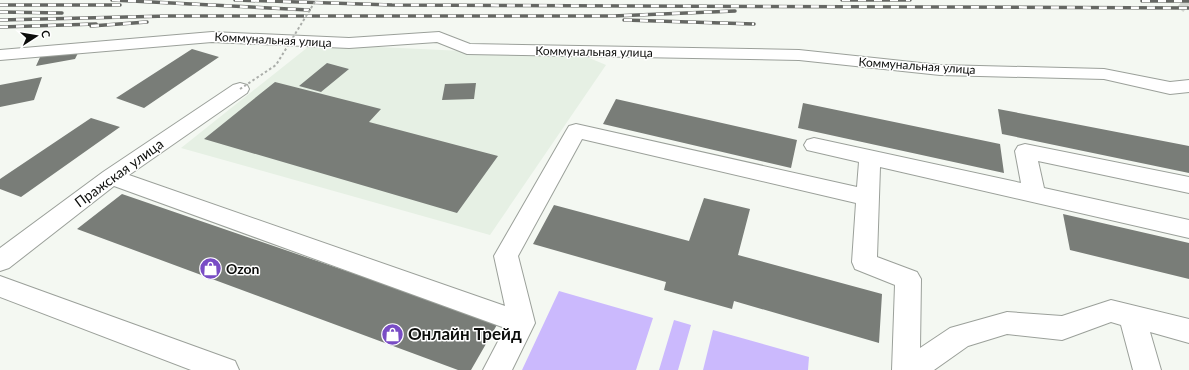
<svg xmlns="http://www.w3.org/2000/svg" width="1189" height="370" font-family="Lato,sans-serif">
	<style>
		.built { fill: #e6f0e4 }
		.green { fill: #cbb9fd }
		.building { fill: #797d78 }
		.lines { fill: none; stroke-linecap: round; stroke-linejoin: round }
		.major-tunnel { stroke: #d1d5cf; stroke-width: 18; stroke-dasharray: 18 9; stroke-linecap: butt }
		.minor-casing { stroke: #9ba09a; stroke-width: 2 }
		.major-casing { stroke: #9ba09a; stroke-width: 2 }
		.minor { fill: #fff; fill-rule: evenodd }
		.major { fill: #fff; fill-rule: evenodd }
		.rail-casing { stroke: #656763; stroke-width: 3.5 }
		.rail { stroke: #fff; stroke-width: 2.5; stroke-dasharray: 8; stroke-linecap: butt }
		.path-bridge { stroke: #abaeaa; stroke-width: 2; stroke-dasharray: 2.5 2.5; stroke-linecap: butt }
		.labels { text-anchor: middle; stroke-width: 3; stroke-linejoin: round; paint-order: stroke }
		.far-street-label { font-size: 12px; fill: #0c0d0b; stroke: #fff }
		.street-label { font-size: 14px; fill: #0c0d0b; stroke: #fff }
		.poi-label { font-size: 14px; font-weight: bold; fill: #0c0d0b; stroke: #fff; text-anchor: start }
		.near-poi-label { font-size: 17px; font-weight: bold; fill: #0c0d0b; stroke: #fff; text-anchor: start }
	</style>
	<rect width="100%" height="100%" fill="#f4f8f2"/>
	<path class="built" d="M 337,45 L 587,57 L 606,65 L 490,235 L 181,148 L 308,47 Z"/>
	<path class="green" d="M 559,291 L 653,318 L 636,370 L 522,370 Z
		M 674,320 L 691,325 L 678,370 L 659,370 Z
		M 713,330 L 809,357 L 808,370 L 703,370 Z"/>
	<path class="building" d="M 80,49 L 75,59 L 36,66 L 41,55 Z
		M 192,49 L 219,57 L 144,108 L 116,98 Z
		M 327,63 L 349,69 L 321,92 L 299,86 Z
		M 42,77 L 34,100 L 0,107 L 0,85 Z
		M 275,82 L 381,109 L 369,122 L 498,156 L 457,213 L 204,139 Z
		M 476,83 L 474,99 L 442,100 L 445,84 Z
		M 616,99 L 797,140 L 791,168 L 603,124 Z
		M 803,103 L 1000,144 L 1004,173 L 798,128 Z
		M 998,109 L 1189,146 L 1189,173 L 1002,134 Z
		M 91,118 L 120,127 L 21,197 L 0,189 L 0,179 Z
		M 122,194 L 498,323 L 471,370 L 458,370 L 77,229 Z
		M 704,198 L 750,209 L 738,255 L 882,294 L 879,343 L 734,301 L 732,309 L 664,290 L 666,282 L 533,244 L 554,205 L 689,241 Z
		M 1063,214 L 1189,243 L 1189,279 L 1070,250 Z"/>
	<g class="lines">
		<path class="major-tunnel" d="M 1183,0 L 1189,5"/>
		<defs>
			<path id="minor" d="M 212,32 L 349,38 L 439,32 L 470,44 L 799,50 L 940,65 L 1104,69 L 1170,82 L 1189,80 L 1189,92 L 1170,94 L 1104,79 L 940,75 L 799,60 L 467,54 L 437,42 L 349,48 L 212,42 L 0,60 L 0,50 Z
				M 240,83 L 247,85 L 249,89 L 247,93 L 129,175 L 505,306 L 494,256 L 566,131 L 569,126 L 576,124 L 857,187 L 859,162 L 807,150 L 804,145 L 807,140 L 814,138 L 1021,183 L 1015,151 L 1018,146 L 1025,144 L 1189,177 L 1189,193 L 1038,161 L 1044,188 L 1189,220 L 1189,238 L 880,167 L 877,257 L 917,272 L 921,279 L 920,348 L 950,328 L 1007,312 L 1062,316 L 1111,300 L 1189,319 L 1189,343 L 1150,332 L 1161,370 L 1133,370 L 1121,325 L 1111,322 L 1062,340 L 1007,334 L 968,346 L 934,370 L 892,370 L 895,285 L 855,269 L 852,262 L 856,203 L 582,139 L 518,256 L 535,323 L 512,370 L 483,370 L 505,328 L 114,186 L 9,268 L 0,271 L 0,248 L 103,172 L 233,85 Z"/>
			<path id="major" d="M 0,276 L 235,361 L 239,370 L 191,370 L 0,297 Z"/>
		</defs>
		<use href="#minor" class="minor-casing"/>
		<use href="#major" class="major-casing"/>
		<use href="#minor" class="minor"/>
		<use href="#major" class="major"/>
		<defs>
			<path id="rail" d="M 112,0 L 309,10
				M 235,0 L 392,5 L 1189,8
				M 842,0 L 910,0
				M 1142,1 L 1189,1
				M 0,5 L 120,5
				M 0,12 L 62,13
				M 0,20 L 169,16 L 613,16 L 735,11
				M 624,20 L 754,24
				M 91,26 L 147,22
				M 0,27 L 96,24"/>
		</defs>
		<use href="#rail" class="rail-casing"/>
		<use href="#rail" class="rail"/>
		<path class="path-bridge" d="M 240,89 L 276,65 L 316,0"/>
	</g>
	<defs>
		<symbol id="shop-disc" viewBox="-11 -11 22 22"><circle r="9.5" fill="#794cc5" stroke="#fff"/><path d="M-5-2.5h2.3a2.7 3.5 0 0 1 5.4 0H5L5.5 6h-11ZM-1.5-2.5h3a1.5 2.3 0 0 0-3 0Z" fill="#fff"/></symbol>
	</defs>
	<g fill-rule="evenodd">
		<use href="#shop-disc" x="198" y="256" width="25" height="25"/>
		<use href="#shop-disc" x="380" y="322" width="25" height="25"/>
	</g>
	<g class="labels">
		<g class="far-street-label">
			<text transform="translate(273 40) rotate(3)" y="4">Коммунальная улица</text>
			<text transform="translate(594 52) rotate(1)" y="4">Коммунальная улица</text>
			<text transform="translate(917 66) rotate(4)" y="4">Коммунальная улица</text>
		</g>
		<g class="street-label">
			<text transform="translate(119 173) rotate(-36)" y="5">Пражская улица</text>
		</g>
		<g class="poi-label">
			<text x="226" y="274">Ozon</text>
		</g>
		<g class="near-poi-label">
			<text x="408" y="340">Онлайн Трейд</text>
		</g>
	</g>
	<g transform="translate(36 36) rotate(78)" stroke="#ffffff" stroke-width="3" paint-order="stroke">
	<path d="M0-3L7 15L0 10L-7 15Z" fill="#0c0d0b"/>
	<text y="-6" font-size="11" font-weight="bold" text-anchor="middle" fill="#0c0d0b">С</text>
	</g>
</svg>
